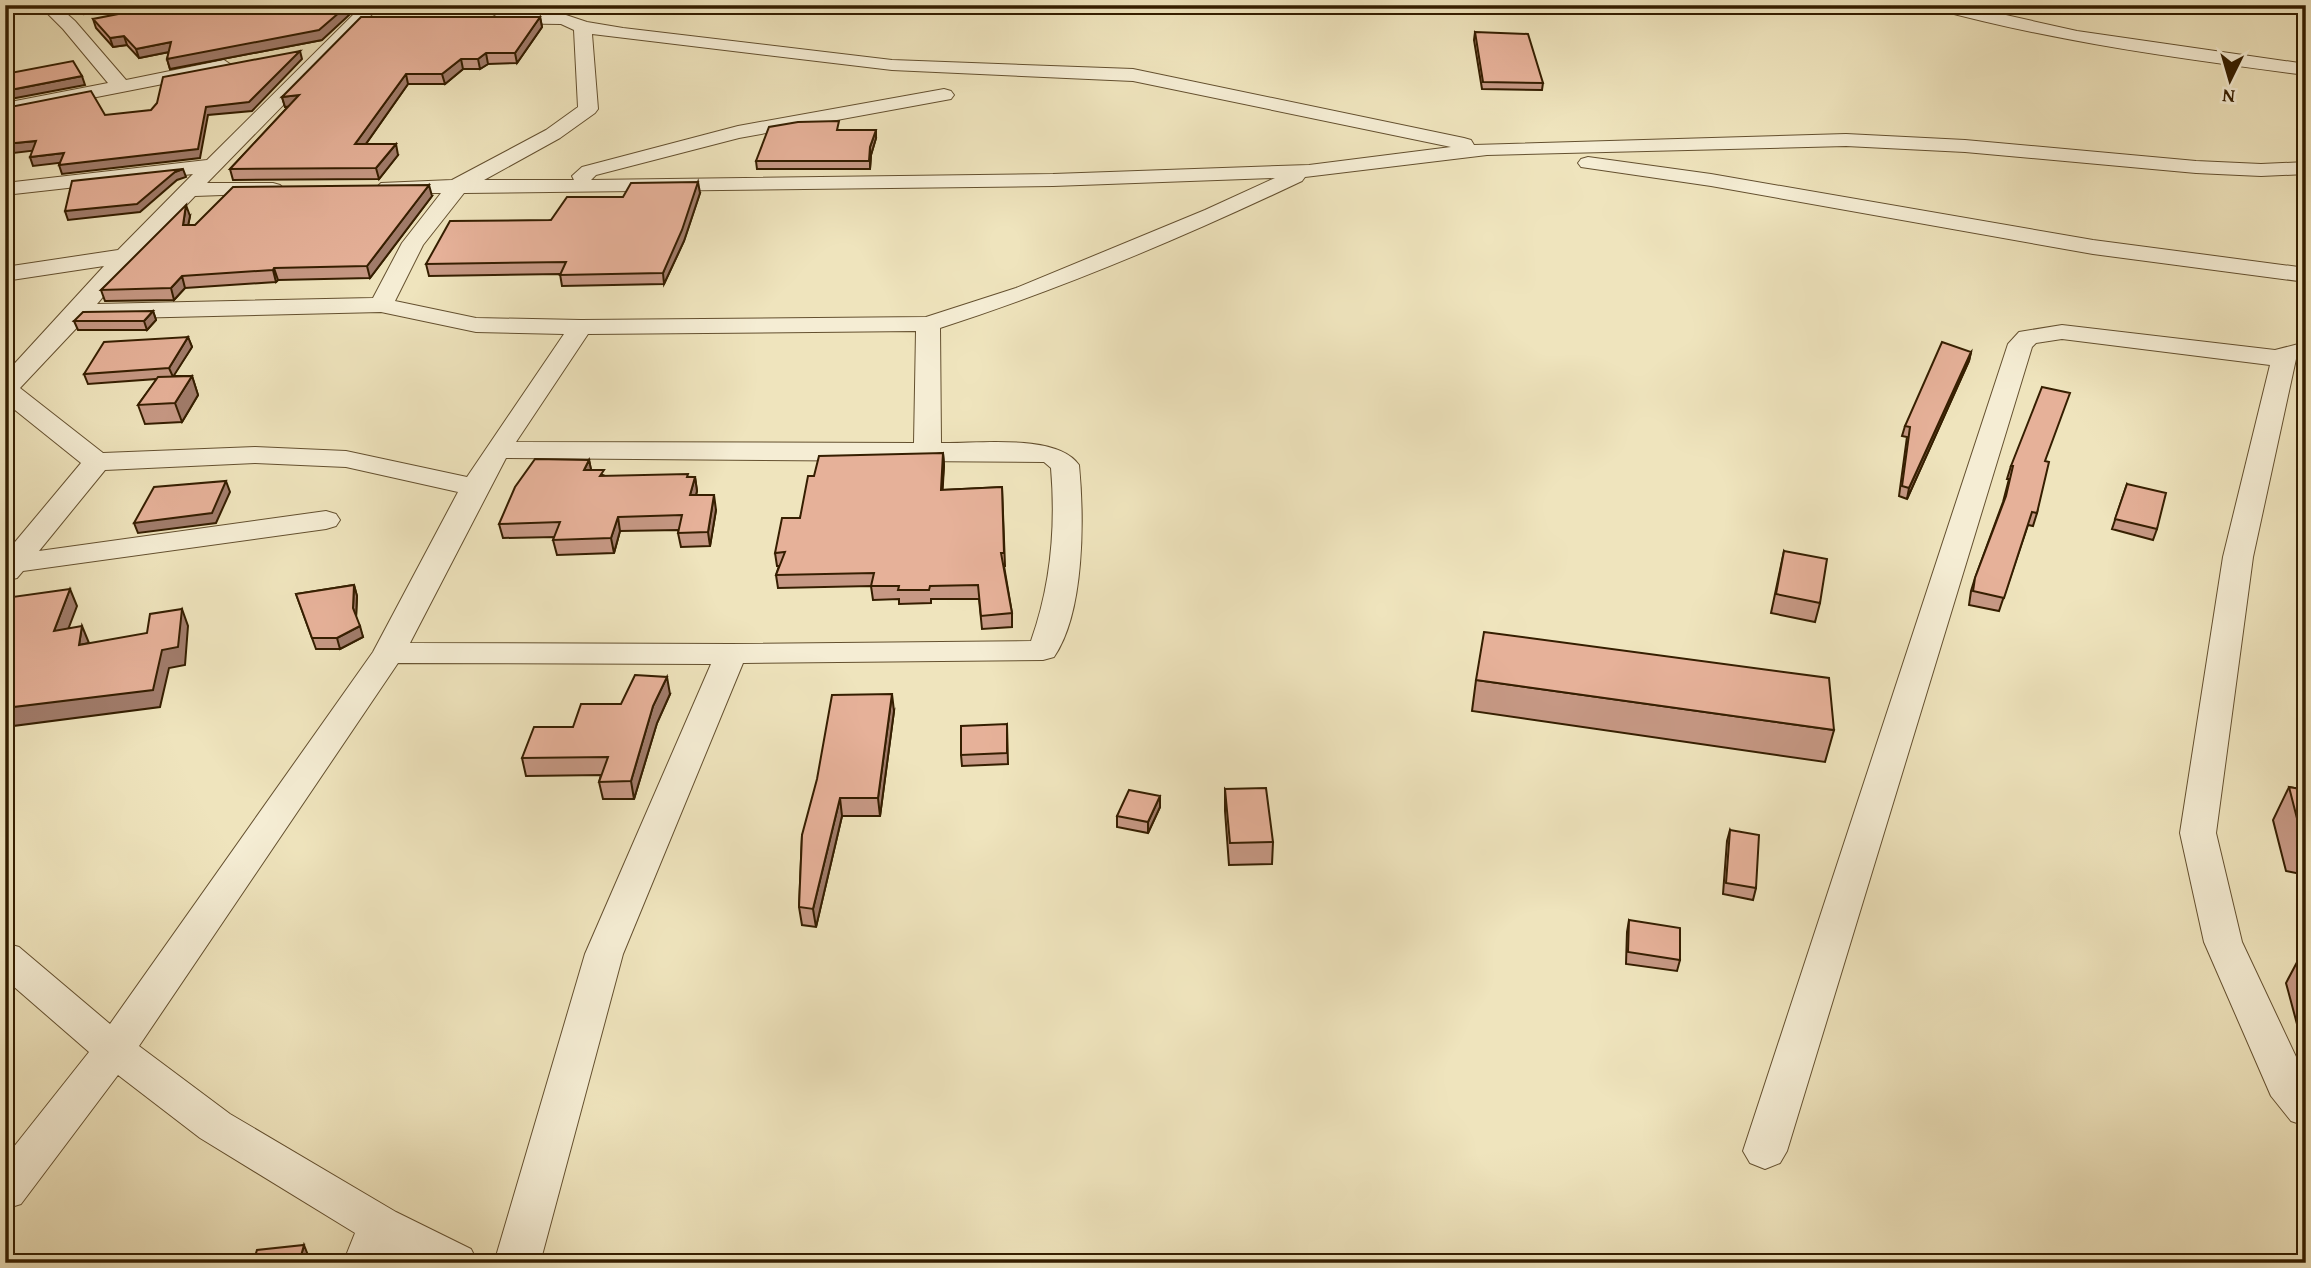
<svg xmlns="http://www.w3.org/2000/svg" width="2311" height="1268" font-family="'Gentium Book Plus',serif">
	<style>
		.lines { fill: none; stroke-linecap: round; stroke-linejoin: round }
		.street-casing { stroke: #64502f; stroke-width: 2 }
		.street { fill: #f5edd4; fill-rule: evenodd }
		.wall { fill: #c69884; stroke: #351e00; stroke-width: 2 }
		.shaded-wall { fill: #a17c6b; stroke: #351e00; stroke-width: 2 }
		.building { fill: #e6b199; stroke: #351e00; stroke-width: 2 }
	</style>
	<rect width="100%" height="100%" fill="#efe4bd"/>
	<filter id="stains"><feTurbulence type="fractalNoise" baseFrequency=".00286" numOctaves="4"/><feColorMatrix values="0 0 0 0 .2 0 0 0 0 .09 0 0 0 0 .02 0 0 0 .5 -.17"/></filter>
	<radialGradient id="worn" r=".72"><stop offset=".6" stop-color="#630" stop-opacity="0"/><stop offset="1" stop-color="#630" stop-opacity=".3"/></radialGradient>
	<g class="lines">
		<defs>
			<path id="street" d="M 39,5 L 57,5 L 75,21 L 126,80 L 224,60 L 233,66 L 224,72 L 5,115 L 5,103 L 108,83 L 63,29 Z
				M 363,5 L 381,5 L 207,183 L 273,183 L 280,185 L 284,189 L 280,193 L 195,196 L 133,261 L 97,304 L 373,298 L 402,243 L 441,193 L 388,193 L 381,191 L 377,187 L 381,183 L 452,180 L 546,130 L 578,107 L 574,30 L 561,24 L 492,23 L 489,19 L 498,14 L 563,14 L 587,22 L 623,28 L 892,60 L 1133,69 L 1464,138 L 1471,140 L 1474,145 L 1846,134 L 1965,140 L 2196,161 L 2261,164 L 2306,162 L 2306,174 L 2261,176 L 2196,173 L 1965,152 L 1846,146 L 1487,155 L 1305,177 L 1302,181 C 1184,237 1064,288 940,328 L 941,443 C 977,444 1057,433 1079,465 C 1084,517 1085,612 1054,657 L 1043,660 L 743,663 L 623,954 L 540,1263 L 494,1263 L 585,954 L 711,664 L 398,663 L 139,1046 L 230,1114 L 396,1212 L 471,1249 L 478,1263 L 411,1263 L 393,1253 L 389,1263 L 343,1263 L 355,1233 L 200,1138 L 118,1075 L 21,1204 L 5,1209 L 5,1158 L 89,1052 L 5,979 L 5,943 L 19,947 L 110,1024 L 373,652 L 458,492 L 346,467 L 255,463 L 105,470 L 39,551 L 326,511 L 336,514 L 340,520 L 336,526 L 326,529 L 23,571 L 17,578 L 5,581 L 5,554 L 81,463 L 5,402 L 5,374 L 104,266 L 5,281 L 5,267 L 118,250 L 193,174 L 5,195 L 5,183 L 207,160 ZM 592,34 L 892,70 L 1133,81 L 1451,147 L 1309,165 L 1053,174 L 591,180 L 596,175 L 739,138 L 951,99 L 954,95 L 951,91 L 944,89 L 738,126 L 582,167 L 572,176 L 574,180 L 484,180 L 560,138 L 595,113 L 598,109 ZM 1275,178 L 1205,210 L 1016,288 L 926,317 L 581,320 L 476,318 L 395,301 L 423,245 L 464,193 L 1053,186 ZM 381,312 L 476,332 L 564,334 L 467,477 L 346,451 L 255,447 L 103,453 L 20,388 L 85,319 ZM 916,331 L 914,443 L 516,442 L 588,334 ZM 506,458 L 1044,462 L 1051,468 C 1056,527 1051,585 1031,641 L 731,644 L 410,643 Z
				M 1933,5 L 1961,5 L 2077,31 L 2306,64 L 2306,75 C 2181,59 2057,42 1935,9 Z
				M 1588,157 L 1711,174 L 2093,240 L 2306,268 L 2306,282 L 2093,254 L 1711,186 L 1581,167 L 1578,163 L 1581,159 Z
				M 2062,325 L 2275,350 L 2306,342 L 2306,357 L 2296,359 L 2253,557 L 2216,833 L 2242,942 L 2306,1078 L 2306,1126 L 2291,1121 L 2271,1096 L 2204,942 L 2180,833 L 2223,557 L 2270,365 L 2062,339 L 2036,343 L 2032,347 L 1787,1151 L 1780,1163 L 1765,1169 L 1750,1163 L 1743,1151 L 2008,344 L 2019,332 Z"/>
		</defs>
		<use href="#street" class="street-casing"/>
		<use href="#street" class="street"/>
	</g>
	<path class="wall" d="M 76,5 L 131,5 L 84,14 Z
		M 377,5 L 559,5 L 554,11 L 379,11 Z
		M 597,5 L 687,5 L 685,9 L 597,9 Z
		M 540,17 L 542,27 L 517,63 L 488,64 L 480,69 L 463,69 L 445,84 L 408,84 L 366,144 L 398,155 L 379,179 L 233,180 L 230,169 L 288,107 L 285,107 L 282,97 Z
		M 93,19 L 322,40 L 170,69 L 167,59 L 169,52 L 139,58 L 127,45 L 113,47 L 96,28 Z
		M 1475,32 L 1543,83 L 1542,90 L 1482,89 L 1474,40 Z
		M 840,130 L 876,138 L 871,155 L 870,169 L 757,169 L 756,161 Z
		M 700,193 L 684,241 L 664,284 L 562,286 L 560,274 L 429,276 L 426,264 L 551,220 L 623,197 Z
		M 432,196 L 370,278 L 278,280 L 276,282 L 185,288 L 174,300 L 105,301 L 101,290 L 190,216 L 188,225 L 195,225 Z
		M 153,311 L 156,320 L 147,330 L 78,330 L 74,321 Z
		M 188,337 L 192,347 L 173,376 L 192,376 L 198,395 L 182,422 L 145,424 L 138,405 L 157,379 L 88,384 L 84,374 Z
		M 1971,352 L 1969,361 L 1907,499 L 1899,496 L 1907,437 L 1902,436 L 1905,426 Z
		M 943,453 L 944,465 L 942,490 L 1002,487 L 1005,566 L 1004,566 L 1012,613 L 1012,627 L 982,629 L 979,599 L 931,599 L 931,603 L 899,604 L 899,599 L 873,600 L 871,586 L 778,588 L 776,575 L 779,566 L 777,566 L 775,553 L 800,518 L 814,476 Z
		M 589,460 L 591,470 L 605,476 L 695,477 L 697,491 L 696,495 L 716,510 L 710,546 L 681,547 L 678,533 L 679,530 L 620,531 L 614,553 L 557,555 L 553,540 L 555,537 L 503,538 L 499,524 Z
		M 2045,461 L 2037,513 L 2033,526 L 2028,525 L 1999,611 L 1969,605 L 1971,591 L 1975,578 L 2003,502 L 2009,479 L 2007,479 L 2011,466 Z
		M 2127,484 L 2157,529 L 2153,540 L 2112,529 Z
		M 1784,551 L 1820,603 L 1815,622 L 1771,613 Z
		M 354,585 L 357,596 L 356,617 L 363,637 L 340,649 L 316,649 L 296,594 Z
		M 1476,680 L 1834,730 L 1825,762 L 1472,711 Z
		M 670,694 L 657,723 L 634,799 L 603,799 L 599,782 L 601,775 L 526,776 L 522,758 L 573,727 L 621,704 Z
		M 894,711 L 880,816 L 842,816 L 816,927 L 802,925 L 799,907 L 802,835 Z
		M 1007,724 L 1008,764 L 962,766 L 961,755 Z
		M 2289,787 L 2306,790 L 2306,875 L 2286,871 L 2273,820 Z
		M 1225,789 L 1273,842 L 1272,864 L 1229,865 L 1225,811 Z
		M 1160,796 L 1160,807 L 1148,833 L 1117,827 L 1117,816 Z
		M 1730,830 L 1756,888 L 1753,900 L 1723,894 L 1727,841 Z
		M 1629,920 L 1680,960 L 1677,971 L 1626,964 L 1627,932 Z
		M 2304,949 L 2306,950 L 2306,1039 L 2301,1039 L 2286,983 Z"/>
	<path class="shaded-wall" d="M 81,5 L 131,5 L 84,14 Z
		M 348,5 L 360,5 L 322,40 L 170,69 L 167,59 Z
		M 553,5 L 559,5 L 554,11 Z
		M 540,17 L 542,27 L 517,63 L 515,53 Z
		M 124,36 L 127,45 L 113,47 L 110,38 Z
		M 171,42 L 174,51 L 139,58 L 136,49 Z
		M 300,51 L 302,59 L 252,111 L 208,115 L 200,158 L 62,174 L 59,165 L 206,107 Z
		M 486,53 L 488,64 L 480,69 L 478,59 Z
		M 461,59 L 463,69 L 445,84 L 442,74 Z
		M 406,74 L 408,84 L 358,155 L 355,144 Z
		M 82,76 L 85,85 L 5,100 L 5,91 Z
		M 299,95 L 302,105 L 285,107 L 282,97 Z
		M 876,130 L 876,138 L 871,155 L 870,169 L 870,147 Z
		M 36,141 L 39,150 L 5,154 L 5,144 Z
		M 396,144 L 398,155 L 379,179 L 376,168 Z
		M 64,153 L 67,162 L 33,166 L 30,157 Z
		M 183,169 L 186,177 L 177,180 L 140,212 L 68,220 L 65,211 Z
		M 698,182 L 700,193 L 684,241 L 664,284 L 663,273 Z
		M 429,185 L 432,196 L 370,278 L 367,266 Z
		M 186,205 L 190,216 L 186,236 L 183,225 Z
		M 274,268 L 278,280 L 276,282 L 273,270 Z
		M 182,276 L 185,288 L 174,300 L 171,288 Z
		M 153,311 L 156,320 L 147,330 L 144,321 Z
		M 5,313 L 9,324 L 5,336 Z
		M 188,337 L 192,347 L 173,377 L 169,368 Z
		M 1971,352 L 1969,361 L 1907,499 L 1909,488 Z
		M 192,376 L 198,395 L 182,422 L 175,403 Z
		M 943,453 L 944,465 L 942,502 L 941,490 Z
		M 589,460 L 592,474 L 584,470 Z
		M 695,477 L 697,491 L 692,510 L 690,495 Z
		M 226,481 L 230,492 L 216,523 L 138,533 L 134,523 Z
		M 714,495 L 716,510 L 710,546 L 708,532 Z
		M 618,517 L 620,531 L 614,553 L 611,538 Z
		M 354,585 L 357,596 L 356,619 L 353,608 Z
		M 70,589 L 77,606 L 61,648 L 54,631 Z
		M 182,609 L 188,626 L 185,665 L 169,668 L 160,707 L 5,727 L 5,708 L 162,650 Z
		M 82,626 L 89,643 L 79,645 Z
		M 360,626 L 363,637 L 340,649 L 337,638 Z
		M 667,677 L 670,694 L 657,723 L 634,799 L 631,781 L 653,706 Z
		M 892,694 L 894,711 L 880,816 L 878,798 Z
		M 1160,796 L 1160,807 L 1148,833 L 1148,822 Z
		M 840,798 L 842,816 L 816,927 L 813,909 Z
		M 304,1245 L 311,1263 L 299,1263 Z"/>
	<path class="building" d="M 164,5 L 348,5 L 319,30 L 167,59 L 171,42 L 136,49 L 124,36 L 110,38 L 93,19 Z
		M 361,17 L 540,17 L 515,53 L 486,53 L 478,59 L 461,59 L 442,74 L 406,74 L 355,144 L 396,144 L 376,168 L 230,169 L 299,95 L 282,97 Z
		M 1475,32 L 1528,34 L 1543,83 L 1483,82 Z
		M 300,51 L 249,102 L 206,107 L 198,149 L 59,165 L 64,153 L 30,157 L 36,141 L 5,144 L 5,108 L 91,91 L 105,115 L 151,110 L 157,103 L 163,77 Z
		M 73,61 L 82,76 L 5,91 L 5,74 Z
		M 839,121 L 837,130 L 876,130 L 870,147 L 869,161 L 756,161 L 769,127 L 798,122 Z
		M 183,169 L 175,172 L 137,204 L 65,211 L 72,181 Z
		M 698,182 L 682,230 L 663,273 L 560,275 L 566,262 L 426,264 L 450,221 L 551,220 L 567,197 L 623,197 L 631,183 Z
		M 429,185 L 367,266 L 274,268 L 273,270 L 182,276 L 171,288 L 101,290 L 186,205 L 183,225 L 195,225 L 233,187 Z
		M 153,311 L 144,321 L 74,321 L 83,312 Z
		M 188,337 L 169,368 L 84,374 L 104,342 Z
		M 1942,342 L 1971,352 L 1909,488 L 1902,486 L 1910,427 L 1905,426 Z
		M 192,376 L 175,403 L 138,405 L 158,377 Z
		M 2042,387 L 2070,393 L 2045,461 L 2049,462 L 2037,513 L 2032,512 L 2004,598 L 1973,591 L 1975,578 L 2006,496 L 2013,466 L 2011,466 Z
		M 943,453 L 941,490 L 1002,487 L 1004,553 L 1001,553 L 1012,613 L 981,616 L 978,585 L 930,586 L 929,590 L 898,590 L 899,586 L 871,586 L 874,573 L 776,575 L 785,552 L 775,553 L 782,518 L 800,518 L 808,476 L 814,476 L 819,456 Z
		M 535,459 L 589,460 L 584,470 L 604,470 L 600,476 L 688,474 L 687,477 L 695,477 L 690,495 L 714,495 L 708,532 L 678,533 L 682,515 L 618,517 L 611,538 L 553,540 L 560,522 L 499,524 L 515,487 Z
		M 226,481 L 212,513 L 134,523 L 154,487 Z
		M 2127,484 L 2166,493 L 2157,529 L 2115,519 Z
		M 1784,551 L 1827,559 L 1820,603 L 1776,594 Z
		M 354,585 L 353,608 L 360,626 L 337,638 L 312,638 L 296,594 Z
		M 70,589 L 54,631 L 82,626 L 79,645 L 147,633 L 150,614 L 182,609 L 178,647 L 162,650 L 153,690 L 5,708 L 5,598 Z
		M 1484,632 L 1829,678 L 1834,730 L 1476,680 Z
		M 635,675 L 667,677 L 653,706 L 631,781 L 599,782 L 608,757 L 522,758 L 534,727 L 573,727 L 581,704 L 621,704 Z
		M 892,694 L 878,798 L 840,798 L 813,909 L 799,907 L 802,835 L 817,779 L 832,695 Z
		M 1007,724 L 1007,753 L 961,755 L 961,726 Z
		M 2289,787 L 2306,790 L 2306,839 L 2302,838 Z
		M 1266,788 L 1273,842 L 1230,843 L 1225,789 Z
		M 1129,790 L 1160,796 L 1148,822 L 1117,816 Z
		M 1730,830 L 1759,835 L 1756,888 L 1726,883 Z
		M 1629,920 L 1680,928 L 1680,960 L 1628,952 Z
		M 304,1245 L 299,1263 L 253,1263 L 257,1250 Z
		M 183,1259 L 181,1263 L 151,1263 L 151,1262 Z"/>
	<rect width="2311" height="1268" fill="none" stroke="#efe4bd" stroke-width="28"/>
	<rect x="7" y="7" width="2297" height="1254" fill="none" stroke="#351e00" stroke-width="3.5"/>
	<rect x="14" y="14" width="2283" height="1240" fill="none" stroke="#351e00" stroke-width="2"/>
	<g transform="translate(2230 80) rotate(185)" stroke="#f5edd4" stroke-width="5" paint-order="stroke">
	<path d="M0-5L12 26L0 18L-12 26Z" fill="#351e00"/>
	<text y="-10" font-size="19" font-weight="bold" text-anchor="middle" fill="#351e00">N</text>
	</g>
	<rect width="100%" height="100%" filter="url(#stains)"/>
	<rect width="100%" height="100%" fill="url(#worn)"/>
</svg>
